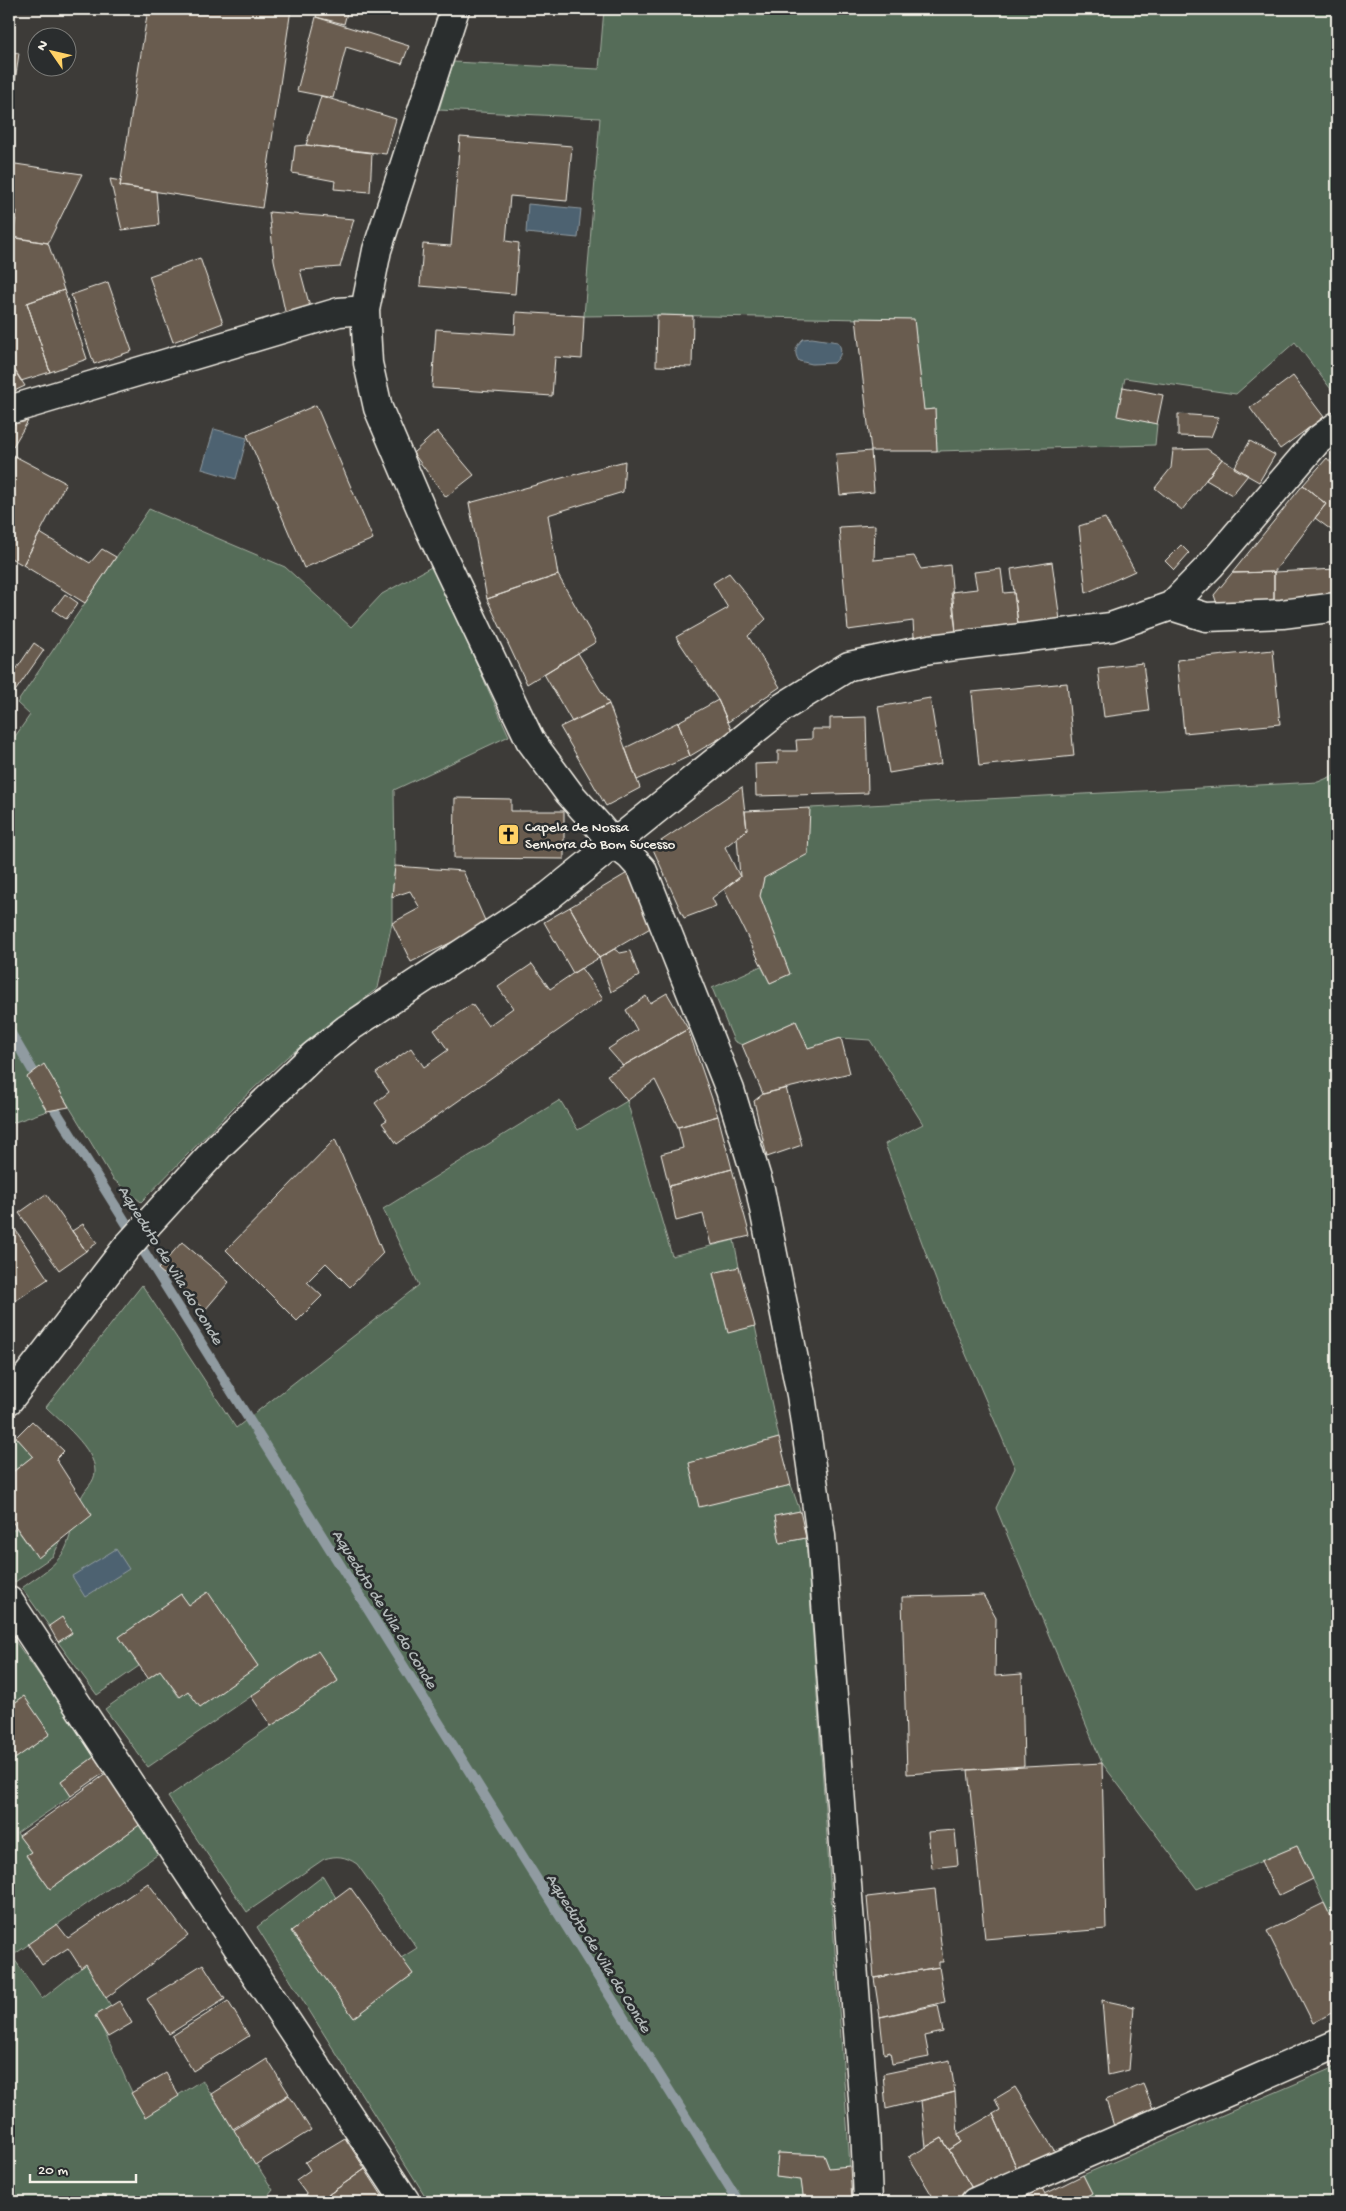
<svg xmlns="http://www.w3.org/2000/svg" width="1346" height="2211" font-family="'Gochi Hand',sans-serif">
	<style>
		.green { fill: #546c59; stroke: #a4aea0 }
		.water { fill: #4e6271; stroke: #909ba1 }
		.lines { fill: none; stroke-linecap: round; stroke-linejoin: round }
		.stream { stroke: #909ba1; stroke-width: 10 }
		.building { fill: #695c50; stroke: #f4f1e8 }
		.minor-casing { stroke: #f4f1e8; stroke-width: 31 }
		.minor { stroke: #2a2d2e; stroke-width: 28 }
		.labels { text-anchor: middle; stroke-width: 5; stroke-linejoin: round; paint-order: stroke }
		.poi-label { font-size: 15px; fill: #f4f1e8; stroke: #2a2d2e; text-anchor: start }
		.water-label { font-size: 16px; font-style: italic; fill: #b2b8b8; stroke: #2a2d2e }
	</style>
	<rect width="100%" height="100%" fill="#3d3b38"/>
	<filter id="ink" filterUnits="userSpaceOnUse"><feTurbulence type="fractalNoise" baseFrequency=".02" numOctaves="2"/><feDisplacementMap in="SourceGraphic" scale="10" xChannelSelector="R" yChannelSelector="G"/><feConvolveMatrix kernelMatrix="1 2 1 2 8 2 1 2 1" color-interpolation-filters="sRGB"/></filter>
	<g filter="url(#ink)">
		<path class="green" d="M 604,9 L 1337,9 L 1337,397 L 1295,342 L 1236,394 L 1125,378 L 1117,415 L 1157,424 L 1155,445 L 937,451 L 935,409 L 924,410 L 914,320 L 657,315 L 584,316 L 600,118 L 439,110 L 453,62 L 599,69 Z
			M 149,509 L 285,567 L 351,627 L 382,594 L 433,566 L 509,736 L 394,790 L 395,866 L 392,897 L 392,923 L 378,988 L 287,1057 L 234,1107 L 141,1202 L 113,1179 L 44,1065 L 47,1111 L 9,1124 L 9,745 L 30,715 L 17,703 Z
			M 1337,774 L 1337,1930 L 1297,1846 L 1197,1889 L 1102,1763 L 996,1508 L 1015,1468 L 949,1315 L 885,1144 L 923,1124 L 870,1040 L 841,1038 L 808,1048 L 796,1021 L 742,1045 L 734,1041 L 712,988 L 761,966 L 770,983 L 790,974 L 760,896 L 764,878 L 810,808 L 1318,782 Z
			M 560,1100 L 578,1130 L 627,1101 L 672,1256 L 734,1240 L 739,1267 L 713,1274 L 728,1332 L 755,1326 L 779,1438 L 690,1463 L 699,1506 L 791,1485 L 800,1511 L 775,1516 L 780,1543 L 806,1538 L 850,2166 L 829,2168 L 824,2155 L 778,2153 L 777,2177 L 801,2180 L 804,2202 L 429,2202 L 257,1927 L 323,1876 L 336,1898 L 291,1931 L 354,2018 L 413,1974 L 401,1958 L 417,1948 L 357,1864 C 345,1856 337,1855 324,1859 L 247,1912 L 168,1797 L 338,1680 L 317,1651 L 148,1767 L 105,1709 L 160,1670 L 179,1697 L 188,1691 L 200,1707 L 258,1666 L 208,1593 L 189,1605 L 181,1594 L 119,1637 L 139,1666 L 97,1695 L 58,1642 L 72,1633 L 62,1618 L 49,1626 L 22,1588 C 39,1575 62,1563 68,1542 C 73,1528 74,1511 81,1498 C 85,1488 95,1483 95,1471 C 95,1449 60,1421 46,1407 L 142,1285 L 236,1428 L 419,1285 L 383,1209 Z
			M 16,1437 L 33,1456 L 9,1475 L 9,1447 Z
			M 16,1528 L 38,1558 L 61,1540 L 53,1556 L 15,1582 L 9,1572 L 9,1533 Z
			M 11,1635 L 70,1719 L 94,1757 L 61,1781 L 71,1796 L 17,1833 L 31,1852 L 26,1856 L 50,1889 L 145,1821 L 160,1853 L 12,1956 L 42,1999 L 86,1964 L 111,2006 L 95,2016 C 115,2048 125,2084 145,2116 L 202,2080 L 273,2190 L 263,2202 L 9,2202 L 9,1763 L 50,1734 L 24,1697 L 9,1707 L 9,1636 Z
			M 1337,2066 L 1337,2202 L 1077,2202 L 1092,2193 L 1083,2175 Z"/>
		<path class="water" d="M 528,204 L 581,209 L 578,238 L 526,233 Z
			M 812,338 L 838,342 C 843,351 841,356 834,363 L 812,364 L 799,361 C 793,352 796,346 803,339 Z
			M 214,429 L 247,438 L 236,479 L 202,469 Z
			M 116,1549 L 129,1569 L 85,1597 L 72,1576 Z"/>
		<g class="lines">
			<path class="stream" d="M 9,1030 L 40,1083
				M 49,1100 L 739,2202"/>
		</g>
		<path class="building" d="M 148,9 L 291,9 L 262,208 L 120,186 Z
			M 318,9 L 348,9 L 344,24 L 316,17 Z
			M 316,17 L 409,46 L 402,64 L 346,47 L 333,98 L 297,91 Z
			M 9,52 L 19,53 L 15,82 L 9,81 Z
			M 321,96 L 396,119 L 386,154 L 306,145 Z
			M 460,137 L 572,146 L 567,201 L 510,196 L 506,241 L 519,243 L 515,294 L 420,286 L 423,244 L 451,246 Z
			M 306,145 L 372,153 L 370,192 L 334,189 L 335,181 L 292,173 L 295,146 Z
			M 9,163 L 82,174 L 48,243 L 13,237 L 17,211 L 9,210 Z
			M 110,179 L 121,181 L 120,186 L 156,191 L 159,225 L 122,230 Z
			M 269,212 L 354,219 L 340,267 L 300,270 L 310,307 L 286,316 L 274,260 Z
			M 9,237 L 48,243 L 64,290 L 27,303 L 50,372 L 21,381 L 9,361 Z
			M 200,258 L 223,323 L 173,342 L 149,276 Z
			M 108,282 L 132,351 L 94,364 L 71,295 Z
			M 64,290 L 87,359 L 50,372 L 27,303 Z
			M 516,312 L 584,316 L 582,359 L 555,357 L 552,396 L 432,388 L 436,329 L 515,334 Z
			M 657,315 L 693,316 L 692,367 L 656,366 Z
			M 856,318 L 914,319 L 924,410 L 935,409 L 937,451 L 871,451 Z
			M 9,361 L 25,386 L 12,392 L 9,390 Z
			M 1293,376 L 1324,417 L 1280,449 L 1250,408 Z
			M 1123,387 L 1163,395 L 1157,424 L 1117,416 Z
			M 316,405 L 373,539 L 304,568 L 247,435 Z
			M 1178,414 L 1219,417 L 1211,437 L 1178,436 Z
			M 28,421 L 9,453 L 66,483 L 23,565 L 9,557 L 9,425 Z
			M 437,431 L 474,475 L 446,497 L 413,453 Z
			M 1250,441 L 1275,455 L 1259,482 L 1234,468 Z
			M 1207,449 L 1222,459 L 1182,510 L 1155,488 L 1171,468 L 1173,450 Z
			M 871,451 L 874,492 L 840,495 L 836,454 Z
			M 1327,458 L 1337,470 L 1337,529 L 1334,532 L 1315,518 L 1326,504 L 1303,485 Z
			M 1222,459 L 1248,475 L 1232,495 L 1206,480 Z
			M 625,461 L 623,492 L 548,515 L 558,575 L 487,599 L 469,503 Z
			M 1303,485 L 1326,504 L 1274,572 L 1232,573 Z
			M 1105,518 L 1135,571 L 1086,593 L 1079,526 Z
			M 875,525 L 874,560 L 914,556 L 921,569 L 950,565 L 956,632 L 914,637 L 913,621 L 848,630 L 839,527 Z
			M 40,533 L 90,563 L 102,549 L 116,557 L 85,603 L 23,565 Z
			M 1181,545 L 1189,553 L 1174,570 L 1165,561 Z
			M 1052,562 L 1060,620 L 1018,624 L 1011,569 Z
			M 1001,569 L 1004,593 L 1014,592 L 1018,624 L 956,632 L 951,592 L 977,589 L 974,572 Z
			M 1337,569 L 1337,603 L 1274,605 L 1274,572 Z
			M 1274,572 L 1274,605 L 1218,607 L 1214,595 L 1232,573 Z
			M 729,573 L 766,619 L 748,636 L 780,687 L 728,722 L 718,700 L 676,637 L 728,608 L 713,583 Z
			M 558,575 L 596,642 L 527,684 L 487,599 Z
			M 65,594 L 78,603 L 66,619 L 53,610 Z
			M 34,643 L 44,650 L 9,700 L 9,680 Z
			M 1273,650 L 1280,724 L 1184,733 L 1177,660 Z
			M 578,653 L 609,704 L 572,722 L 544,674 Z
			M 1143,663 L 1149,711 L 1104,717 L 1098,668 Z
			M 1067,683 L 1074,756 L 979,766 L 972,692 Z
			M 930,698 L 941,764 L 889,773 L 878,707 Z
			M 718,700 L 732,731 L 690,756 L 678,722 Z
			M 609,704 L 640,788 L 606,806 L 560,727 Z
			M 866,717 L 868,793 L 756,796 L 755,764 L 778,763 L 778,751 L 797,751 L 796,740 L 812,739 L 812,729 L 830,729 L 830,718 Z
			M 678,722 L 690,756 L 637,780 L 625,748 Z
			M 742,787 L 747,830 L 725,847 L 740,877 L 712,898 L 716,906 L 684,918 L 652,847 Z
			M 455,798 L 511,799 L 511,811 L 564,811 L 564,859 L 454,858 Z
			M 810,808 L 808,854 L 764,878 L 760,896 L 790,974 L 770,983 L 724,889 L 740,877 L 737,837 L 747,830 L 745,811 Z
			M 395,866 L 463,871 L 487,925 L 411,962 L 392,923 L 420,908 L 410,891 L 392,897 Z
			M 629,872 L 652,927 L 599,958 L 570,907 Z
			M 570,907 L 599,958 L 573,973 L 544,922 Z
			M 614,949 L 620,953 L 630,951 L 639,976 L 611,992 L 599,958 Z
			M 532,964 L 550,989 L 581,968 L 603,999 L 397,1144 L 382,1123 L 387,1120 L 375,1103 L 389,1092 L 376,1073 L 411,1048 L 424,1067 L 448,1050 L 434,1030 L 472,1004 L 488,1026 L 513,1008 L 498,987 Z
			M 667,993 L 688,1029 L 623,1066 L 608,1049 L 637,1030 L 626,1010 L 646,996 L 650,1003 Z
			M 796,1021 L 808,1048 L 841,1038 L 850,1073 L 763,1094 L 742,1045 Z
			M 688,1029 L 718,1116 L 678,1127 L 655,1080 L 627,1101 L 607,1075 Z
			M 44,1064 L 69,1107 L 47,1111 L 27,1077 Z
			M 786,1088 L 802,1145 L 767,1157 L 754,1101 L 763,1094 Z
			M 718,1116 L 732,1169 L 669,1186 L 661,1154 L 683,1148 L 678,1127 Z
			M 335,1139 L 383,1253 L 350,1287 L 326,1263 L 307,1282 L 322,1296 L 297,1321 L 226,1250 Z
			M 732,1169 L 750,1236 L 711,1245 L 703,1214 L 676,1221 L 669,1186 Z
			M 46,1194 L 86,1251 L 59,1270 L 19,1213 Z
			M 9,1220 L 48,1279 L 9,1305 Z
			M 83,1224 L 97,1243 L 86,1251 L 72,1231 Z
			M 182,1242 L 229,1282 L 205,1310 L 158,1269 Z
			M 739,1267 L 755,1326 L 728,1333 L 713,1273 Z
			M 32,1421 L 64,1451 L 56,1459 L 92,1515 L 38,1558 L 9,1517 L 9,1475 L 33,1456 L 16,1437 Z
			M 779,1438 L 791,1485 L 699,1507 L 689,1463 Z
			M 800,1511 L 806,1538 L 780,1543 L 775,1516 Z
			M 208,1592 L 258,1666 L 200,1707 L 188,1691 L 180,1697 L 160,1670 L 148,1678 L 119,1637 L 181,1594 L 189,1605 Z
			M 983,1595 L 996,1618 L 995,1676 L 1022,1674 L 1024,1766 L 907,1774 L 902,1597 Z
			M 62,1617 L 72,1633 L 58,1642 L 49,1626 Z
			M 318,1651 L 338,1681 L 271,1726 L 251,1696 Z
			M 24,1696 L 50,1734 L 9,1763 L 9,1707 Z
			M 94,1757 L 105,1772 L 71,1796 L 61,1781 Z
			M 1102,1763 L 1106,1929 L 985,1939 L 968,1770 Z
			M 110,1771 L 145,1821 L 50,1889 L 26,1855 L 31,1852 L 19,1836 Z
			M 955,1830 L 958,1865 L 932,1868 L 928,1832 Z
			M 1297,1846 L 1313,1879 L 1278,1896 L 1261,1861 Z
			M 148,1883 L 188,1936 L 106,1998 L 86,1964 L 81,1968 L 68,1948 L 42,1965 L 28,1944 L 57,1924 L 68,1938 Z
			M 350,1887 L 413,1974 L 354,2018 L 291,1931 Z
			M 935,1889 L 943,1962 L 939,1962 L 939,1967 L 874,1978 L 867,1897 Z
			M 1324,1903 L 1337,1930 L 1337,2010 L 1313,2023 L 1267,1931 Z
			M 203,1964 L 225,1999 L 169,2034 L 147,1999 Z
			M 939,1967 L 945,2002 L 880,2017 L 874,1978 Z
			M 1102,2000 L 1134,2007 L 1129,2070 L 1108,2075 Z
			M 119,2001 L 132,2023 L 108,2037 L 95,2016 Z
			M 228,2001 L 249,2036 L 193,2071 L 172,2036 Z
			M 938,2005 L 943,2032 L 925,2036 L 929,2057 L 892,2064 L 890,2052 L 884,2054 L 880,2017 Z
			M 267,2059 L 289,2094 L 233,2129 L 212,2094 Z
			M 950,2060 L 955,2092 L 886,2109 L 883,2074 Z
			M 166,2073 L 179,2096 L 145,2117 L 131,2093 Z
			M 1143,2084 L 1157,2118 L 1116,2133 L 1106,2100 Z
			M 1015,2087 L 1057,2155 L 1018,2171 L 993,2114 L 1000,2110 L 995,2099 Z
			M 955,2092 L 958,2134 L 961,2142 L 949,2150 L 942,2138 L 926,2147 L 921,2101 Z
			M 289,2095 L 311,2130 L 255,2165 L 234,2130 Z
			M 993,2114 L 1018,2171 L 973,2190 L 949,2150 L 961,2142 L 958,2134 Z
			M 345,2138 L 365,2169 L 318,2202 L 312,2202 L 296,2180 L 310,2170 L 305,2162 Z
			M 942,2138 L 973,2190 L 954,2202 L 936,2202 L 909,2157 Z
			M 778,2153 L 824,2155 L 829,2168 L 850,2166 L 852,2202 L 804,2202 L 801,2180 L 776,2177 Z
			M 365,2169 L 385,2200 L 381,2202 L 318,2202 Z
			M 1083,2175 L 1092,2193 L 1077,2202 L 1049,2202 L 1045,2194 Z
			M 1042,2188 L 1049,2202 L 1011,2202 Z"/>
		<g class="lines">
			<defs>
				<path id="minor" d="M 455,9 L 377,250 L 365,310 L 368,363 L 378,408 L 430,530 L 530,740 L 569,793 L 596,823 L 613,843 L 630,856 L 642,869 L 730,1090 L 760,1189 L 801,1395 L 821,1536 L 865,2125 L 868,2202
					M 9,410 L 339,312 L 365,310
					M 1171,606 L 1206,617 L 1282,614 L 1337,607
					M 9,1400 L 126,1248 L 220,1145 L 313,1056 L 347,1029 L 549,896 L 783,707 L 849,666 L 930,649 L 1111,627 L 1171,606 L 1211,565 L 1317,441 L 1337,426
					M 9,1601 L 406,2202
					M 975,2202 L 1337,2044"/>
			</defs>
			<use href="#minor" class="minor-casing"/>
			<use href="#minor" class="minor"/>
		</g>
	</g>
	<defs>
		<symbol id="church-square" viewBox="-11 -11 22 22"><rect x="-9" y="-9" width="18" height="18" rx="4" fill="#ffd166" stroke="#2a2d2e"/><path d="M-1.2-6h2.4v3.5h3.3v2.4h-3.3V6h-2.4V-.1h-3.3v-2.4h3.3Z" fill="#111"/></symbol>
	</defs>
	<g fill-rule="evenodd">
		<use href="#church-square" x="496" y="822" width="25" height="25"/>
	</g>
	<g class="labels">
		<g class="poi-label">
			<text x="525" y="831">Capela de Nossa<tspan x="525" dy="17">Senhora do Bom Sucesso</tspan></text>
		</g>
		<g class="water-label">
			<text transform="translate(172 1264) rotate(58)" y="6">Aqueduto de Vila do Conde</text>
			<text transform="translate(386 1608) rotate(58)" y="6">Aqueduto de Vila do Conde</text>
			<text transform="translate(600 1952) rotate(58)" y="6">Aqueduto de Vila do Conde</text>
		</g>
	</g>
	<rect width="1346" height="2211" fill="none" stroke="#2a2d2e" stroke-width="30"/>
	<rect x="15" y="15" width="1316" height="2181" fill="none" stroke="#f4f1e8" stroke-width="2" filter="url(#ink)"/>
	<g transform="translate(52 52) rotate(304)"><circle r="24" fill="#2a2d2e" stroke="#7b7b78"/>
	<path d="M0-4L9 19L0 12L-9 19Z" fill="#ffd166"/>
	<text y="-8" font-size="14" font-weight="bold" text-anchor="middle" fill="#f4f1e8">N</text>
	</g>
	<path d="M30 2174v8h106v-8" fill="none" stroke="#f4f1e8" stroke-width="2.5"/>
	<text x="38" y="2174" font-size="15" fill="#f4f1e8" stroke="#2a2d2e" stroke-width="4" paint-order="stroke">20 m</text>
</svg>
